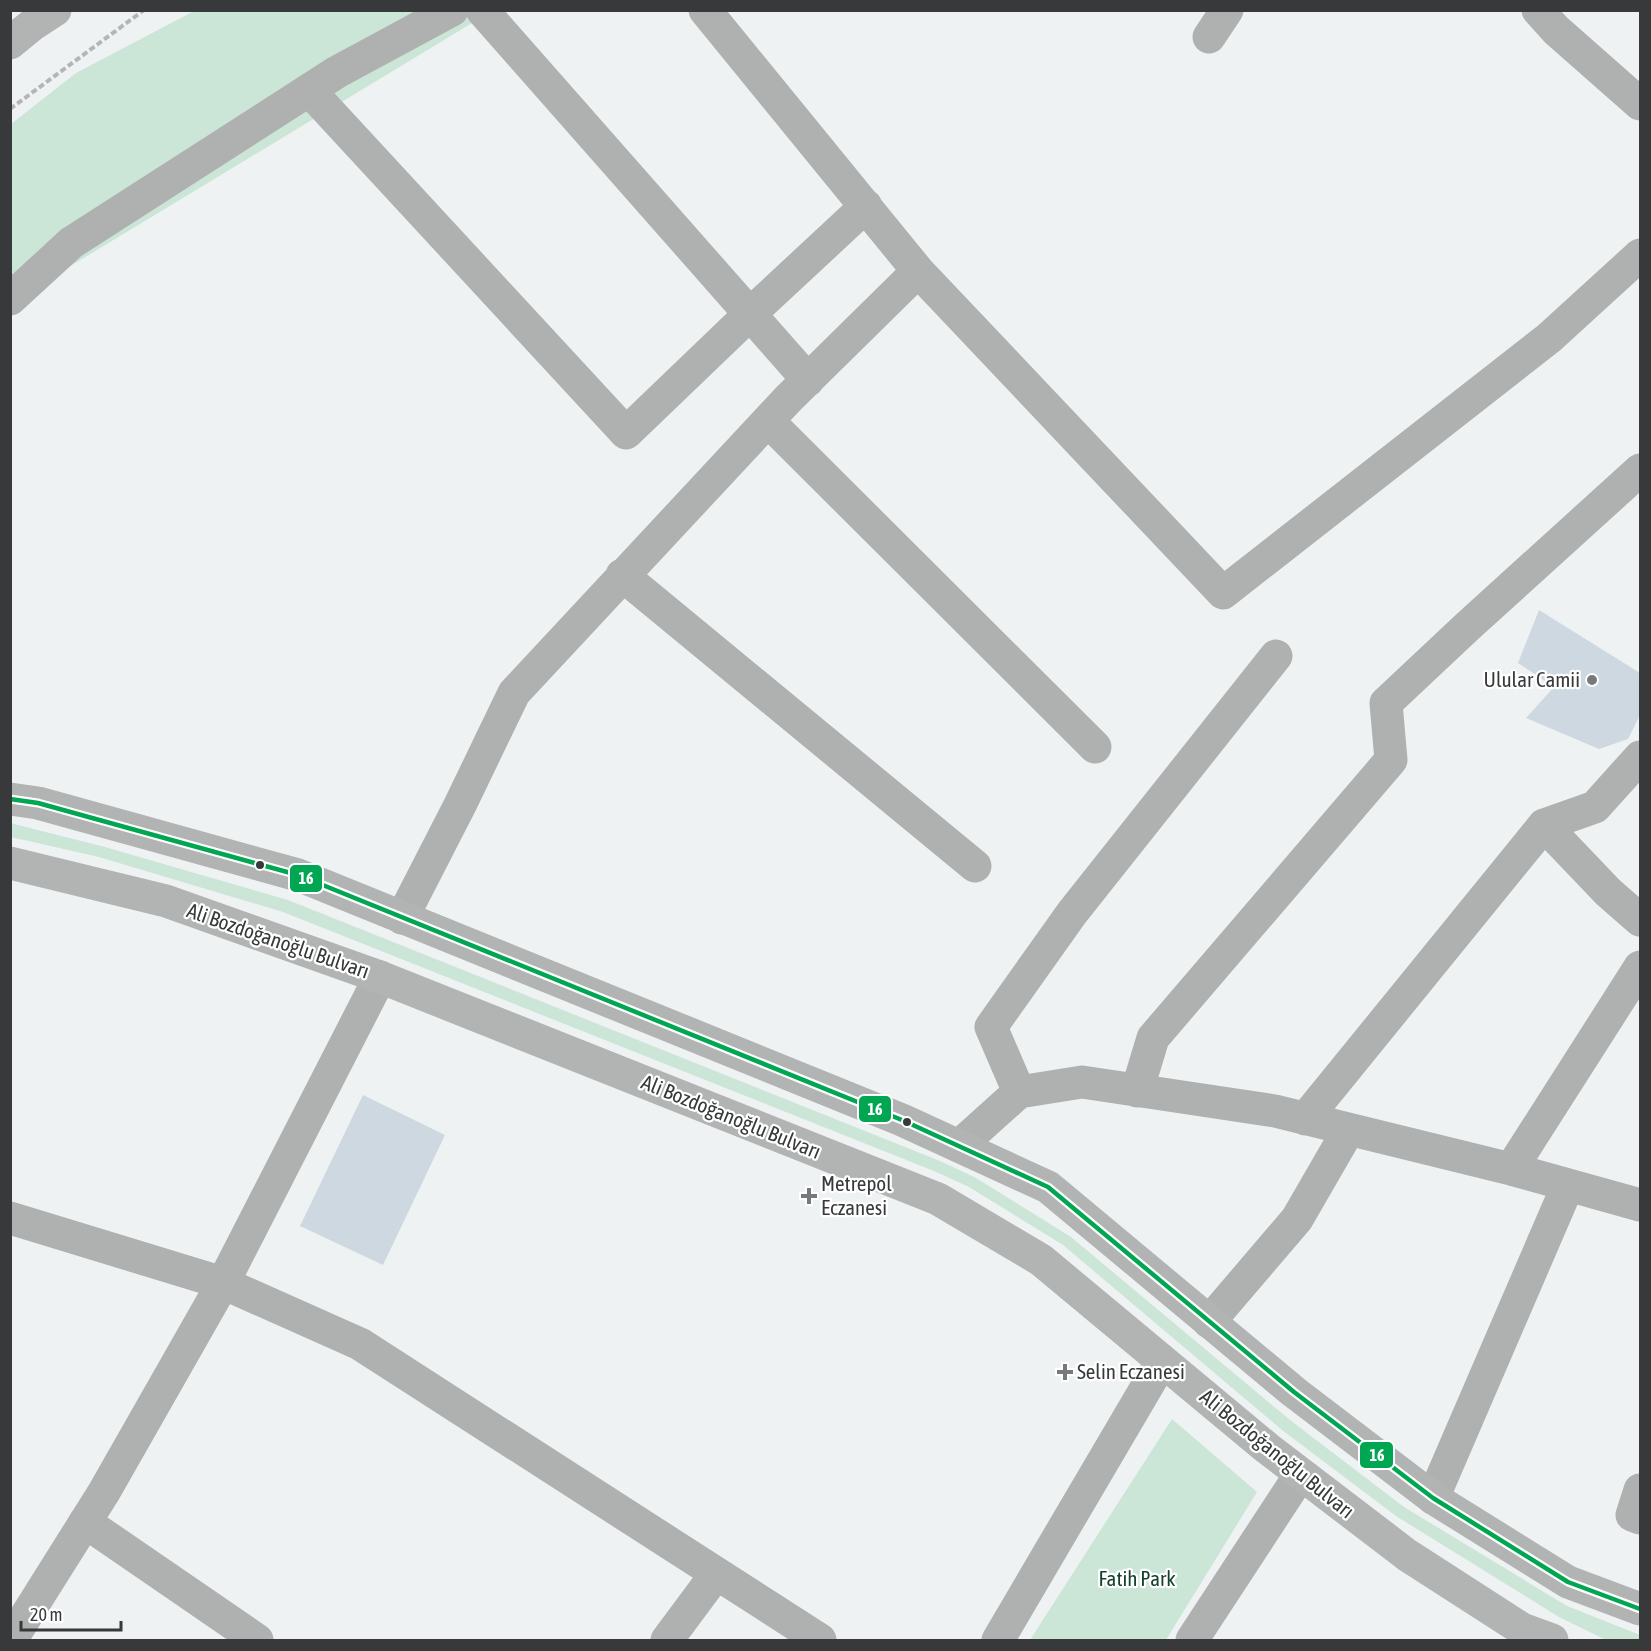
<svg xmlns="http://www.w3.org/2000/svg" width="1651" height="1651" font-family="'Asap Condensed',sans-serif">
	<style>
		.green { fill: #cbe5d7 }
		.building { fill: #ced8e0 }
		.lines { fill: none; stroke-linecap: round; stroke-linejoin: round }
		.path { stroke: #b4b6b6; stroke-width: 4; stroke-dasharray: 6 3; stroke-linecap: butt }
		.minor { stroke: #afb1b1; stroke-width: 33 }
		.tertiary { stroke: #afb1b1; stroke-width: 33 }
		.primary { stroke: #b2b3b3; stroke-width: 33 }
		.bus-1-casing { stroke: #fff; stroke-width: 9 }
		.bus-1 { stroke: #00a651; stroke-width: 4.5 }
		.poi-dot { fill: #777a7b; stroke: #fff; stroke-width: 2 }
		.bus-dot { fill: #37393a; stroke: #fff; stroke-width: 2 }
		.labels { text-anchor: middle; stroke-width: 4.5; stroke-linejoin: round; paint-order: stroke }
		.poi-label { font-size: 21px; fill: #37393a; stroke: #fff; text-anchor: start }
		.street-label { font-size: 21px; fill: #37393a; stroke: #fff }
		.park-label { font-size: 21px; fill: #13422c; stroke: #fff }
		.line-badge { stroke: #fff; stroke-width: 2 }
		.badge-label { font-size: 16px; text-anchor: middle; font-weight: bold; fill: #fff }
	</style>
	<rect width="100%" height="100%" fill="#eff2f3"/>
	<path class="green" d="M 194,11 L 492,11 L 11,302 L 11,124 L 76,73 Z
		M 10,823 L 105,847 L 288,900 L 940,1161 L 976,1178 L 1071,1237 L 1290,1420 L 1404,1507 L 1567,1606 L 1640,1635 L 1640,1640 L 1606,1640 L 1559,1617 L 1396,1516 L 1282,1430 L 1063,1245 L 969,1187 L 934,1171 L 283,912 L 99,857 L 11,837 Z
		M 1172,1419 L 1257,1492 L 1166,1640 L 1030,1640 Z"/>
	<path class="building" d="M 1539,610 L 1640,673 L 1640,715 L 1628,739 L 1599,749 L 1526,718 L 1554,687 L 1518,663 Z
		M 363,1095 L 445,1135 L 383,1265 L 300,1226 Z"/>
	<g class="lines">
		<path class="path" d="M 10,109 L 144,10"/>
		<path class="minor" d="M 482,10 L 808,380
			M 705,10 L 918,271 L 1223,593 L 1549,338 L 1640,255
			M 1538,10 L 1556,30 L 1640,104
			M 1209,37 L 1227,10
			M 309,90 L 626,433 L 750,314 L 866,206
			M 10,299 L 71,243 L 337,72 L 452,10
			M 768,421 L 1095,747
			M 622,575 L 975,866
			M 1544,825 L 1608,892 L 1640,920
			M 402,918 L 460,805 L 514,693 L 788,399 L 918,271
			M 1137,1091 L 1153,1038 L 1391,760 L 1386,703 L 1468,626 L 1640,470
			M 1019,1092 L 991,1027 L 1072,913 L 1276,656
			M 1305,1119 L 1544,825 L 1595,807 L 1640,757
			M 959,1146 L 1019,1092 L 1082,1082 L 1275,1111 L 1511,1169 L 1640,1205
			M 1511,1169 L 1640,967
			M 10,1218 L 223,1283 L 360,1344 L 820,1640
			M 1209,1322 L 1297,1219 L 1349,1129
			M 1640,1490 L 1632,1515 L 1640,1518
			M 1433,1498 L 1568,1185
			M 85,1522 L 257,1640
			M 667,1640 L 716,1574
			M 998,1640 L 1162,1361
			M 1192,1640 L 1300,1475"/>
		<path class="tertiary" d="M 11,1640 L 104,1492 L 223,1283 L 380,977"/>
		<path class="primary" d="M 10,43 L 32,25 L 55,10
			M 10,799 L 38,803 L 298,875 L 902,1120 L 1048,1187 L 1294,1392 L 1433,1498 L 1568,1582 L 1640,1609
			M 10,863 L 166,901 L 380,977 L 938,1199 L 1041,1260 L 1267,1448 L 1407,1555 L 1522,1629 L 1552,1640"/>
		<defs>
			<path id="bus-1" d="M 10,799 L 38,803 L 298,875 L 902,1120 L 1048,1187 L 1294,1392 L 1433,1498 L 1568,1582 L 1640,1609"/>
		</defs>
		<use href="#bus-1" class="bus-1-casing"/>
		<use href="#bus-1" class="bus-1"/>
	</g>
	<g class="poi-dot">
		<circle cx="1592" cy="680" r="6"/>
		<path d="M806 1187h6v6h6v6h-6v6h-6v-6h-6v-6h6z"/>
		<path d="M1062 1363h6v6h6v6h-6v6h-6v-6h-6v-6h6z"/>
	</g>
	<g class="bus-dot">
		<circle cx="260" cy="865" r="5"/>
		<circle cx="907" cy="1122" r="5"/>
	</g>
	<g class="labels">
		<g class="poi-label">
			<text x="1580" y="687" text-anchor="end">Ulular Camii</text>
			<text x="821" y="1191">Metrepol<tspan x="821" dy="24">Eczanesi</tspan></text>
			<text x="1077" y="1379">Selin Eczanesi</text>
		</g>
		<g class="street-label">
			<text transform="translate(278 941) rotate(19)" y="7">Ali Bozdoğanoğlu Bulvarı</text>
			<text transform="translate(731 1117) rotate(22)" y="7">Ali Bozdoğanoğlu Bulvarı</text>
			<text transform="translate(1277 1454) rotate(39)" y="7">Ali Bozdoğanoğlu Bulvarı</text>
		</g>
		<g class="park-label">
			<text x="1137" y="1586">Fatih Park</text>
		</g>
	</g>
	<g class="line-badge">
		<rect x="289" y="864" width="34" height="29" rx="6" fill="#00a651"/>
		<rect x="858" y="1095" width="34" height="28" rx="6" fill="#00a651"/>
		<rect x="1359" y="1441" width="35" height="28" rx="6" fill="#00a651"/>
	</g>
	<g class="badge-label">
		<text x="306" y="884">16</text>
		<text x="875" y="1115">16</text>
		<text x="1377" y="1461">16</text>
	</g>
	<rect width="1651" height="1651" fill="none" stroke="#37393a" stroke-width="24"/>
	<path d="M21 1621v9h100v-9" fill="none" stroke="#37393a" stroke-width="3"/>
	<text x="30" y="1621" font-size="18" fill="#37393a" stroke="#ffffff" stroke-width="4.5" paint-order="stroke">20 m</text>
</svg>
